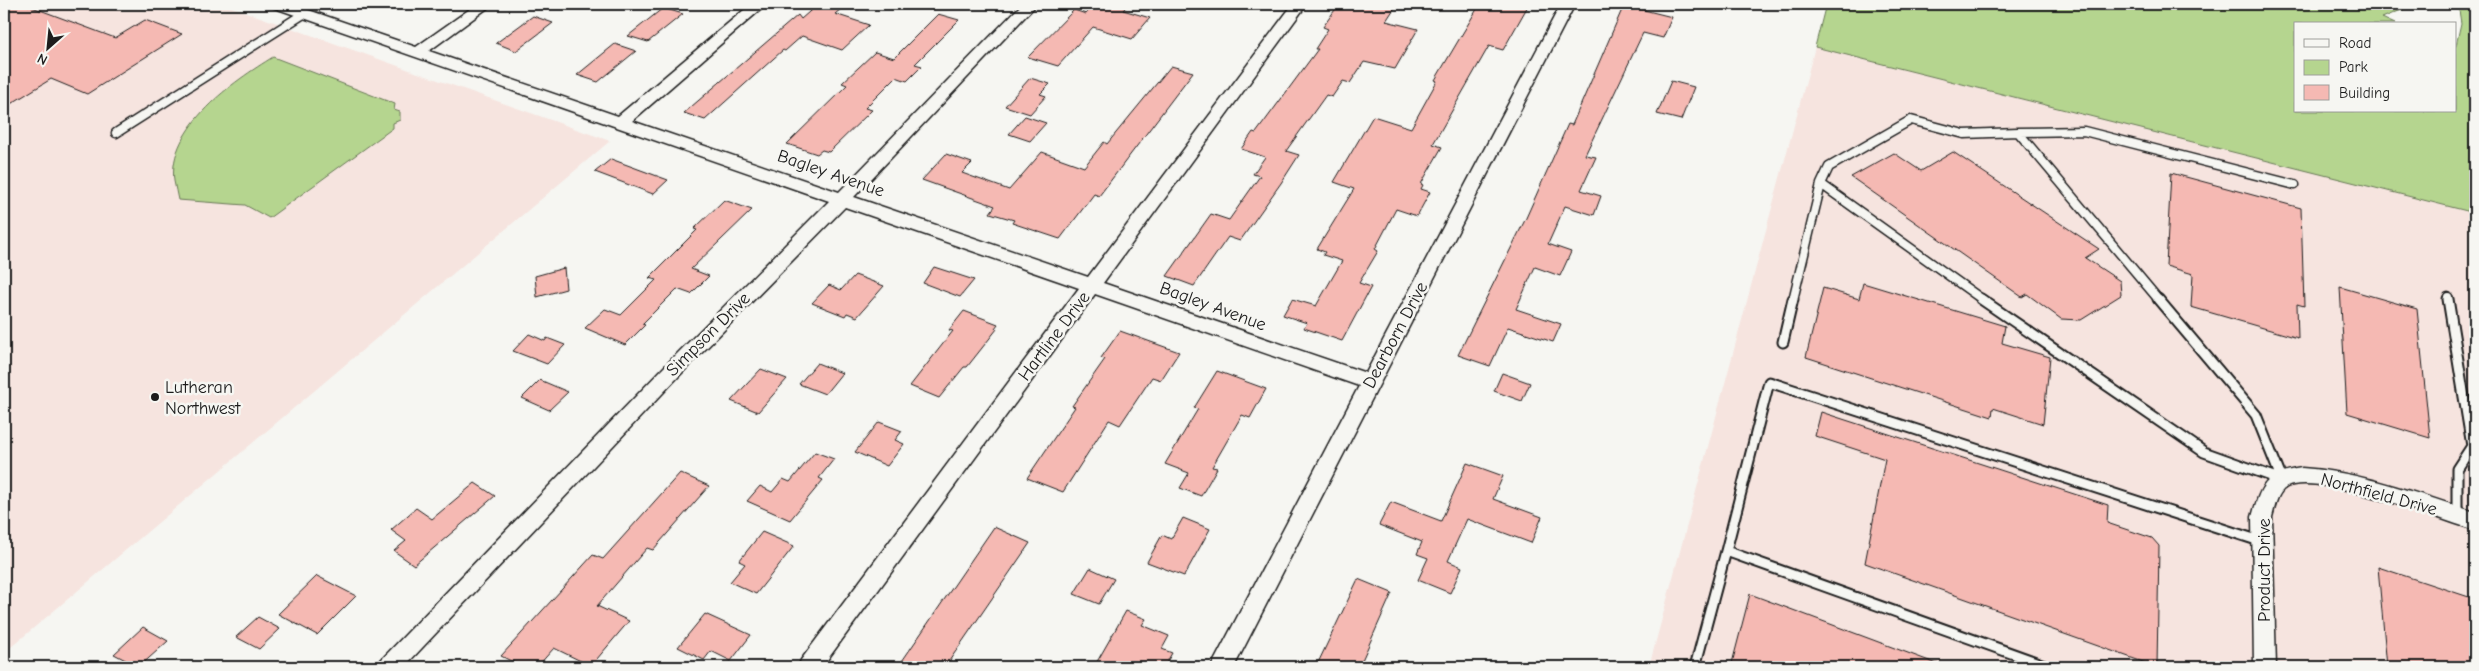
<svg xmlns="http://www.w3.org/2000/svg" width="2479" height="671" font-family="'Comic Neue',sans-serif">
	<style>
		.built { fill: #f6e4df }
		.green { fill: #b5d58f; stroke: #687856 }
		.building { fill: #f5b9b3; stroke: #1c1c1c }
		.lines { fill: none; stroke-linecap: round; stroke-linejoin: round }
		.service-far1-casing { stroke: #1c1c1c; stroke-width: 11 }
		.service-casing { stroke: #1c1c1c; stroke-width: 13 }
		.minor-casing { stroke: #1c1c1c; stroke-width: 3 }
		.service-far1 { stroke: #f6f6f2; stroke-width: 8 }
		.service { stroke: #f6f6f2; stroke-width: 9 }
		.minor { fill: #f6f6f2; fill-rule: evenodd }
		.poi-dot { fill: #1c1c1c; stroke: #f6f6f2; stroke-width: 2 }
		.labels { text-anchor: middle; stroke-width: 5; stroke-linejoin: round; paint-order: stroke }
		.street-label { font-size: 18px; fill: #1c1c1c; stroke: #f6f6f2 }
		.poi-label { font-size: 18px; fill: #1c1c1c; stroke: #f6f6f2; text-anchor: start }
	</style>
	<rect width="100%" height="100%" fill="#f6f6f2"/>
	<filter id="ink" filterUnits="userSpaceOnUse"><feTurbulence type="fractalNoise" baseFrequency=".02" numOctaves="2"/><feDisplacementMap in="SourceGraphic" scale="10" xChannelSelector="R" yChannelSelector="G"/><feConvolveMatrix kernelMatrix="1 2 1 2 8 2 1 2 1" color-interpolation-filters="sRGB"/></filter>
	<g filter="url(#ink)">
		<path class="built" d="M 4,4 L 223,4 L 610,141 L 4,653 Z
			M 1815,47 L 2475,213 L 2475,667 L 1649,667 Z"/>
		<path class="green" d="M 1826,4 L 2416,4 L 2382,18 L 2395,24 L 2295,24 L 2295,111 L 2455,111 L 2455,50 L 2461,23 L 2458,4 L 2475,4 L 2475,213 L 1815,47 Z
			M 273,57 L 395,104 L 394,110 L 400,112 L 400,120 L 393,123 L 393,128 L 269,218 L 245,205 L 178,200 C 177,194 175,187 174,181 C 167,127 234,81 273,57 Z"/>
		<path class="building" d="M 4,4 L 24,4 L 115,38 L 145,20 L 182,34 L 87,94 L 51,79 L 4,108 Z
			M 818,4 L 847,4 L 835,14 L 869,25 L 842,50 L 802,36 L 785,51 L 783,50 L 705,120 L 684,113 L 798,15 L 801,19 Z
			M 1095,4 L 1129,4 L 1123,10 L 1150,18 L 1132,39 L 1093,27 L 1058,66 L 1028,57 L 1074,10 L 1086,14 Z
			M 1339,4 L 1397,4 L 1386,21 L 1418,29 L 1395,69 L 1364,62 L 1350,83 L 1343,81 L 1332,97 L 1326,95 L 1286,151 L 1299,155 L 1281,183 L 1240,241 L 1228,237 L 1194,286 L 1167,276 L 1211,214 L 1229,220 L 1260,176 L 1253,174 L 1265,157 L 1241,149 L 1253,132 L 1256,133 L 1318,49 L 1315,49 L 1328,29 L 1323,27 Z
			M 1480,4 L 1529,4 L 1503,50 L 1489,46 L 1433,144 L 1442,147 L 1421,184 L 1423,185 L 1421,189 L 1430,192 L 1417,216 L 1396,209 L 1375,249 L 1378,251 L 1359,283 L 1371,287 L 1342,341 L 1304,328 L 1307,323 L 1283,315 L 1292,299 L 1316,306 L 1342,261 L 1323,255 L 1325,252 L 1317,249 L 1354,189 L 1334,182 L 1373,116 L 1411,128 L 1437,81 L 1435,80 Z
			M 1624,5 L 1672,17 L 1663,38 L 1643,33 L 1585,155 L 1596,157 L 1581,190 L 1601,196 L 1594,215 L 1565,206 L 1548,244 L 1571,252 L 1560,276 L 1535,267 L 1516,309 L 1561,324 L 1553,342 L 1508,327 L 1490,366 L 1458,355 L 1526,218 L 1568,124 L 1572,125 Z
			M 663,8 L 683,14 L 648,42 L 628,36 Z
			M 938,14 L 959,20 L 915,64 L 922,66 L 907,81 L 896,77 L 865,108 L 872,110 L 829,152 L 822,150 L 817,154 L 787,144 L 847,85 L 842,83 L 875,52 L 894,58 Z
			M 533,16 L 553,23 L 516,51 L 496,43 Z
			M 615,44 L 636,51 L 598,82 L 577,75 Z
			M 1171,66 L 1193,72 L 1099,196 L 1094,194 L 1060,239 L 1012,223 L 1014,220 L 990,213 L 995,206 L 922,180 L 946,154 L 972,163 L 962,173 L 1009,190 L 1042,152 L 1084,167 L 1104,142 L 1107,144 Z
			M 1030,78 L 1050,84 L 1040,94 L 1046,96 L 1030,114 L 1005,106 Z
			M 1671,81 L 1694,87 L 1681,120 L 1657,114 Z
			M 1025,116 L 1046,123 L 1030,141 L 1009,134 Z
			M 1953,152 L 2099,249 L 2085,258 L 2120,281 L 2121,295 L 2081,320 L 2061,319 L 2027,294 L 2022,297 L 1851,177 L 1894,153 L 1921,171 Z
			M 611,159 L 668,180 L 653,194 L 595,172 Z
			M 2171,173 L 2301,208 L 2304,306 L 2297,304 L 2298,338 L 2191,307 L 2193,274 L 2166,266 Z
			M 724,200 L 752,210 L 691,269 L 709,276 L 691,294 L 677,289 L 642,324 L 645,325 L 625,345 L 585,328 L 605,309 L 621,315 L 656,280 L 649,278 L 697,230 L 694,229 Z
			M 934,267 L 974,280 L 960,297 L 923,283 Z
			M 564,268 L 566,289 L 537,297 L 535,276 Z
			M 855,275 L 884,286 L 857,317 L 847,313 L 845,316 L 812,303 L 829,285 L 841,290 Z
			M 1863,283 L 2005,326 L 2002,343 L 2050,357 L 2043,424 L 1993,408 L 1992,417 L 1806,357 L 1823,288 L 1859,299 Z
			M 2340,287 L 2417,309 L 2430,438 L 2347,413 Z
			M 964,311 L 998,324 L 995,328 L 997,329 L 967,367 L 964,367 L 939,398 L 910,386 L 953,331 L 949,330 Z
			M 1120,331 L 1179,352 L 1161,380 L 1152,377 L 1120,425 L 1109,420 L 1063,492 L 1027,478 L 1075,407 L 1072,406 L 1105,359 L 1101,358 Z
			M 529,334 L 545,341 L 547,338 L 565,345 L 547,364 L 513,351 Z
			M 817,363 L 842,373 L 825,394 L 799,384 Z
			M 761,369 L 787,379 L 758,412 L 731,401 Z
			M 1217,371 L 1266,389 L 1250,418 L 1242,415 L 1212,467 L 1217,468 L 1201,496 L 1180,488 L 1189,473 L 1165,464 L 1198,409 L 1194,408 Z
			M 1502,373 L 1530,383 L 1522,401 L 1494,391 Z
			M 540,380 L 568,392 L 549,410 L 522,398 Z
			M 1821,412 L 2108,505 L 2107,523 L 2152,538 L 2159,546 L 2157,667 L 1865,563 L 1885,459 L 1815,436 Z
			M 879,422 L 902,431 L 895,440 L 904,444 L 887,466 L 855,452 Z
			M 815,452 L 834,459 L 819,478 L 823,480 L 790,520 L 747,501 L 760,486 L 772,492 L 783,479 L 790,482 Z
			M 1467,463 L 1503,476 L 1493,499 L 1542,517 L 1531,543 L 1467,519 L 1448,561 L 1462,567 L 1450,593 L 1418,580 L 1428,558 L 1417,554 L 1422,542 L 1379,525 L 1391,502 L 1441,521 Z
			M 680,473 L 709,486 L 653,550 L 647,548 L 597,606 L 629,621 L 591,666 L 554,648 L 537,667 L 523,667 L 501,656 L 593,555 L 603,559 Z
			M 475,483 L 495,496 L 414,565 L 394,551 L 406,541 L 391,530 L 416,508 L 432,519 Z
			M 1183,518 L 1210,529 L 1184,576 L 1147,562 L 1162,535 L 1171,539 Z
			M 994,527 L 1030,543 L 945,667 L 898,667 Z
			M 762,532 L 794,546 L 756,594 L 730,582 L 745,564 L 739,561 Z
			M 2378,567 L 2475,599 L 2475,667 L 2387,667 Z
			M 1090,568 L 1114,579 L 1099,604 L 1074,594 Z
			M 317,576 L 356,596 L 317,635 L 278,614 Z
			M 1358,579 L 1392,593 L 1359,667 L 1316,667 Z
			M 1750,594 L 1940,665 L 1940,667 L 1731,667 Z
			M 1126,611 L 1146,619 L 1142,625 L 1169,636 L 1162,649 L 1172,653 L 1164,667 L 1094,667 Z
			M 705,614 L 751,635 L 731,661 L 711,651 L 704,660 L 678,647 Z
			M 258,617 L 280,629 L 259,649 L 236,637 Z
			M 143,627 L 168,641 L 139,667 L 114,654 Z"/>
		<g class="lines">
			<defs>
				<path id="service-far1" d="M 2018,132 L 2084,131 L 2295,185
					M 116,133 L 305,13
					M 2448,297 L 2448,300
					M 1793,300 L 1821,184
					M 1983,300 L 1821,184 L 1829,167 L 1911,120 L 1964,134 L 2018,132 L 2159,300"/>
				<path id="service" d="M 1981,299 L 2204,452 L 2282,480 L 2256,415 L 2158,299
					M 2448,299 L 2472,446 L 2457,469 L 2457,515
					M 1783,342 L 1793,299
					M 1695,667 L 1726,551
					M 2050,667 L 1726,551 L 1769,382 L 2263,542"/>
				<path id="minor" d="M 270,4 L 291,4 L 416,47 L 477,4 L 493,4 L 429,51 L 618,116 L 751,4 L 767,4 L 632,121 L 839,192 L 1022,4 L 1037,4 L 854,197 L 1088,277 L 1293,4 L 1307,4 L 1103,283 L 1366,373 L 1561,4 L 1575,4 L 1234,667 L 1211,667 L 1359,386 L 1095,294 L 822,667 L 798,667 L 801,660 L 1079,288 L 845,207 L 679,376 L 404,667 L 378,667 L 381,660 L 665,366 L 829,201 L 272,7 Z
					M 2302,468 C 2362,472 2418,494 2475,512 L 2475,530 C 2438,519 2320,472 2287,487 C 2277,492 2275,507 2272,517 L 2276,667 L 2254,667 L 2252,517 C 2261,484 2266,473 2302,468 Z"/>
			</defs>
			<use href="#service-far1" class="service-far1-casing"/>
			<use href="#service" class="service-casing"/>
			<use href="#minor" class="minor-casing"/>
			<use href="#service-far1" class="service-far1"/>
			<use href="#service" class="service"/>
			<use href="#minor" class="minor"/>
		</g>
	</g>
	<circle class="poi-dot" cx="155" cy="397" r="5"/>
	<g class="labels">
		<g class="street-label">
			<text transform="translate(831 173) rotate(19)" y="6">Bagley Avenue</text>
			<text transform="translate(1213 306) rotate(20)" y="6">Bagley Avenue</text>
			<text transform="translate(708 334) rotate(-45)" y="6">Simpson Drive</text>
			<text transform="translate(1395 335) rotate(-62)" y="6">Dearborn Drive</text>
			<text transform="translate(1054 336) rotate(-53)" y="6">Hartline Drive</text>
			<text transform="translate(2379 494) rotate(15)" y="6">Northfield Drive</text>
			<text transform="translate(2264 570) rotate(-90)" y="6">Product Drive</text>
		</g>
		<g class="poi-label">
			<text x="165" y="393">Lutheran<tspan x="165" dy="21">Northwest</tspan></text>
		</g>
	</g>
	<rect width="2479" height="671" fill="none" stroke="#f6f6f2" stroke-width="20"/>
	<rect x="10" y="10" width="2459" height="651" fill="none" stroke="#1c1c1c" stroke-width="2" filter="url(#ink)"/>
	<rect x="2294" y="22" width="162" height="90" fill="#f6f6f2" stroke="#9f9f9c"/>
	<rect x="2304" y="39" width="25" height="8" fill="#f6f6f2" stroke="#9f9f9c"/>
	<text x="2339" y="48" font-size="15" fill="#1c1c1c">Road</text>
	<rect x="2304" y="60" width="25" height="15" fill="#b5d58f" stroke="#9f9f9c"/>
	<text x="2339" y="72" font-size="15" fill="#1c1c1c">Park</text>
	<rect x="2304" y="85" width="25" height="15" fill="#f5b9b3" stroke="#9f9f9c"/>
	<text x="2339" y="98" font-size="15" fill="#1c1c1c">Building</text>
	<g transform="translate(48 48) rotate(207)" stroke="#f6f6f2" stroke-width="4" paint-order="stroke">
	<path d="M0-4L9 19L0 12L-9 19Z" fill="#1c1c1c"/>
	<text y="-8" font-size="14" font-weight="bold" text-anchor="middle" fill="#1c1c1c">N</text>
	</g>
</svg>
